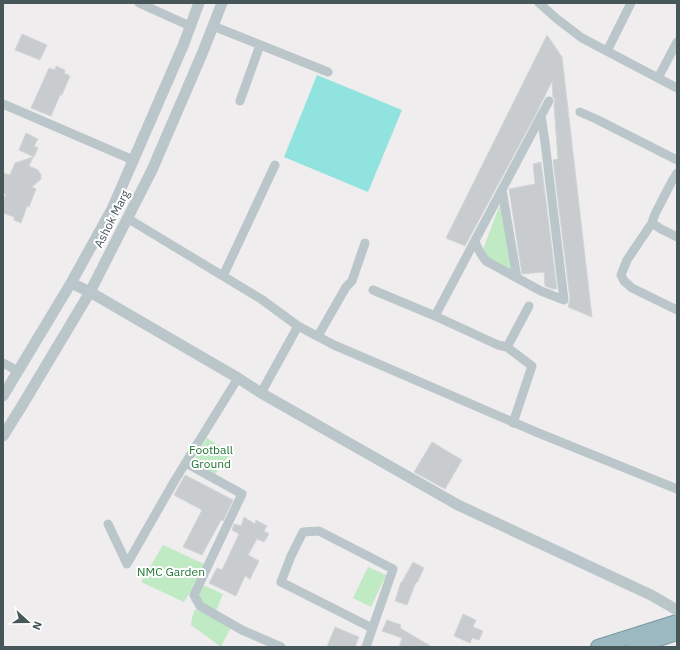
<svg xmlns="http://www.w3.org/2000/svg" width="680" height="650" font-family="'IBM Plex Sans',sans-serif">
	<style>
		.green { fill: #bfeac4 }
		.water { fill: #90e3de }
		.building { fill: #c8cccf; stroke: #d2d6d8 }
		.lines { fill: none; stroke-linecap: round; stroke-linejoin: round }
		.trunk-casing { stroke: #7598a4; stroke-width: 16 }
		.minor { stroke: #bac6c9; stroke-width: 9 }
		.tertiary { stroke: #bac6c9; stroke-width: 11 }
		.trunk { stroke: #9cb8c1; stroke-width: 14 }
		.labels { text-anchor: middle; stroke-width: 4; stroke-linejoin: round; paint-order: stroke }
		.street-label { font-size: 12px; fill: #475659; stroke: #fff }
		.park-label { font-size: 12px; fill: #1f7432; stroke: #fff }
	</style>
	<rect width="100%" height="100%" fill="#f0edee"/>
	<path class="green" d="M 501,202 L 512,274 L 484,255 L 483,249 Z
		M 207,438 L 231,453 L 215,474 L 192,463 Z
		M 163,545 L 204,564 L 190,592 L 184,602 L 141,582 Z
		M 368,567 L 386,575 L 371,607 L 353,598 Z
		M 203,585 L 223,594 L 216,611 L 203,604 L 199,595 Z
		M 195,609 L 231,627 L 221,647 L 191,625 L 192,618 Z"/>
	<path class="water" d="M 317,75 L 402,110 L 368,192 L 284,157 Z"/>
	<path class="building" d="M 22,34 L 47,45 L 40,60 L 15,50 Z
		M 547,35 L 562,57 L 592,317 L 568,307 L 570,299 L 553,160 L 558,159 L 554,105 L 555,100 L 553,97 L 552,81 L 536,114 L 465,246 L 446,238 Z
		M 56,66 L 65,70 L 64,73 L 70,76 L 62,95 L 60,95 L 51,116 L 31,108 L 49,68 L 55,70 Z
		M 26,133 L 38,139 L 34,146 L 38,148 L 34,157 L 19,150 Z
		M 33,157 L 29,166 L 38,170 L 41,175 L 41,179 L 32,187 L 36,189 L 29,207 L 27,206 L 21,223 L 14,220 L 14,217 L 3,213 L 3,202 L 6,194 L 3,193 L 3,173 L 10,175 L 15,163 Z
		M 541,162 L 557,289 L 553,289 L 545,286 L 544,272 L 522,274 L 509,189 L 535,184 L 533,164 Z
		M 432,442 L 462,460 L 445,489 L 414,472 Z
		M 185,475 L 233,500 L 223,521 L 221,520 L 202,555 L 183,547 L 202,510 L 174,495 Z
		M 244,517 L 255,524 L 256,520 L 267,526 L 264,531 L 269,534 L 264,542 L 257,539 L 248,555 L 259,561 L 250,579 L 245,576 L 236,596 L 209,583 L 217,568 L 222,570 L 239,534 L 232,530 L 234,524 L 241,526 Z
		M 413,562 L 424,568 L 417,583 L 416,582 L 407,605 L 395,601 L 401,582 L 402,582 Z
		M 463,614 L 476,620 L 473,627 L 483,631 L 479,640 L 472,638 L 470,643 L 454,636 Z
		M 387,620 L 401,625 L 400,628 L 432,647 L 399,647 L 402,638 L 382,631 Z
		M 335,627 L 359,637 L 355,647 L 327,647 Z"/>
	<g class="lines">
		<defs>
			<path id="trunk" d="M 598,647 L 677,622
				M 634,647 L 677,633"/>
		</defs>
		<use href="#trunk" class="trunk-casing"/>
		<path class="minor" d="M 139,3 L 190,26
			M 539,3 L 557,19 L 582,38 L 677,88
			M 213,26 L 328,72
			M 607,51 L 631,3
			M 658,78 L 677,42
			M 240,101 L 260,45
			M 3,104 L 133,160
			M 580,112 L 596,119 L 677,160
			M 677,173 L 671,183 L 655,214 L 652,223 L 627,260 L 621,275 L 624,281 L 632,288 L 677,310
			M 502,190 L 517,278
			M 127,218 L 261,299 L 298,326
			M 652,223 L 661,229 L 677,237
			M 475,242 C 478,249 481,255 486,261 L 541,291 L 564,300 L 545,142 L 541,116
			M 223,276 L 275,165
			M 373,290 L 435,316 L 498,345 L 507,347 L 532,366 L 513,423
			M 435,316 L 549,101
			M 318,336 L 346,287 L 352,281 L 365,243
			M 507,347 L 529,306
			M 3,363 L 18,371
			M 261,393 L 298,326 L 334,345 L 376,363 L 536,432 L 677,489
			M 186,463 L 242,494 L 194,595 L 200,606 L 242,630 L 281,647
			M 108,524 L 127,564 L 175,480 L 238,378
			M 366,647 L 393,569 L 319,531 L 303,532 L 291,556 L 281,582 L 372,628"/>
		<path class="tertiary" d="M 71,283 L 90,292 L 238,378 L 261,393 L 458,505 L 651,595 L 677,610
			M 3,396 L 71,283 L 112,209 L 183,46 L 199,3
			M 3,436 L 23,404 L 90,292 L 152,170 L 202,54 L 222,3"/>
		<use href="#trunk" class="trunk"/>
	</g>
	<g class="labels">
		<g class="street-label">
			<text transform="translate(112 219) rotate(-63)" y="4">Ashok Marg</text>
		</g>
		<g class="park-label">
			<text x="211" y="454">Football<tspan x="211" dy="14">Ground</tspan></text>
			<text x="171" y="576">NMC Garden</text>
		</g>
	</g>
	<rect width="680" height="650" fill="none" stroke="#475659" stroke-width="8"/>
	<g transform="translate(28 622) rotate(111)" stroke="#ffffff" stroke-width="3" paint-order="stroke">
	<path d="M0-3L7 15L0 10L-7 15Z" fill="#475659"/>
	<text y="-6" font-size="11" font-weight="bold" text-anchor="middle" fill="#475659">N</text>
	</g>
</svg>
